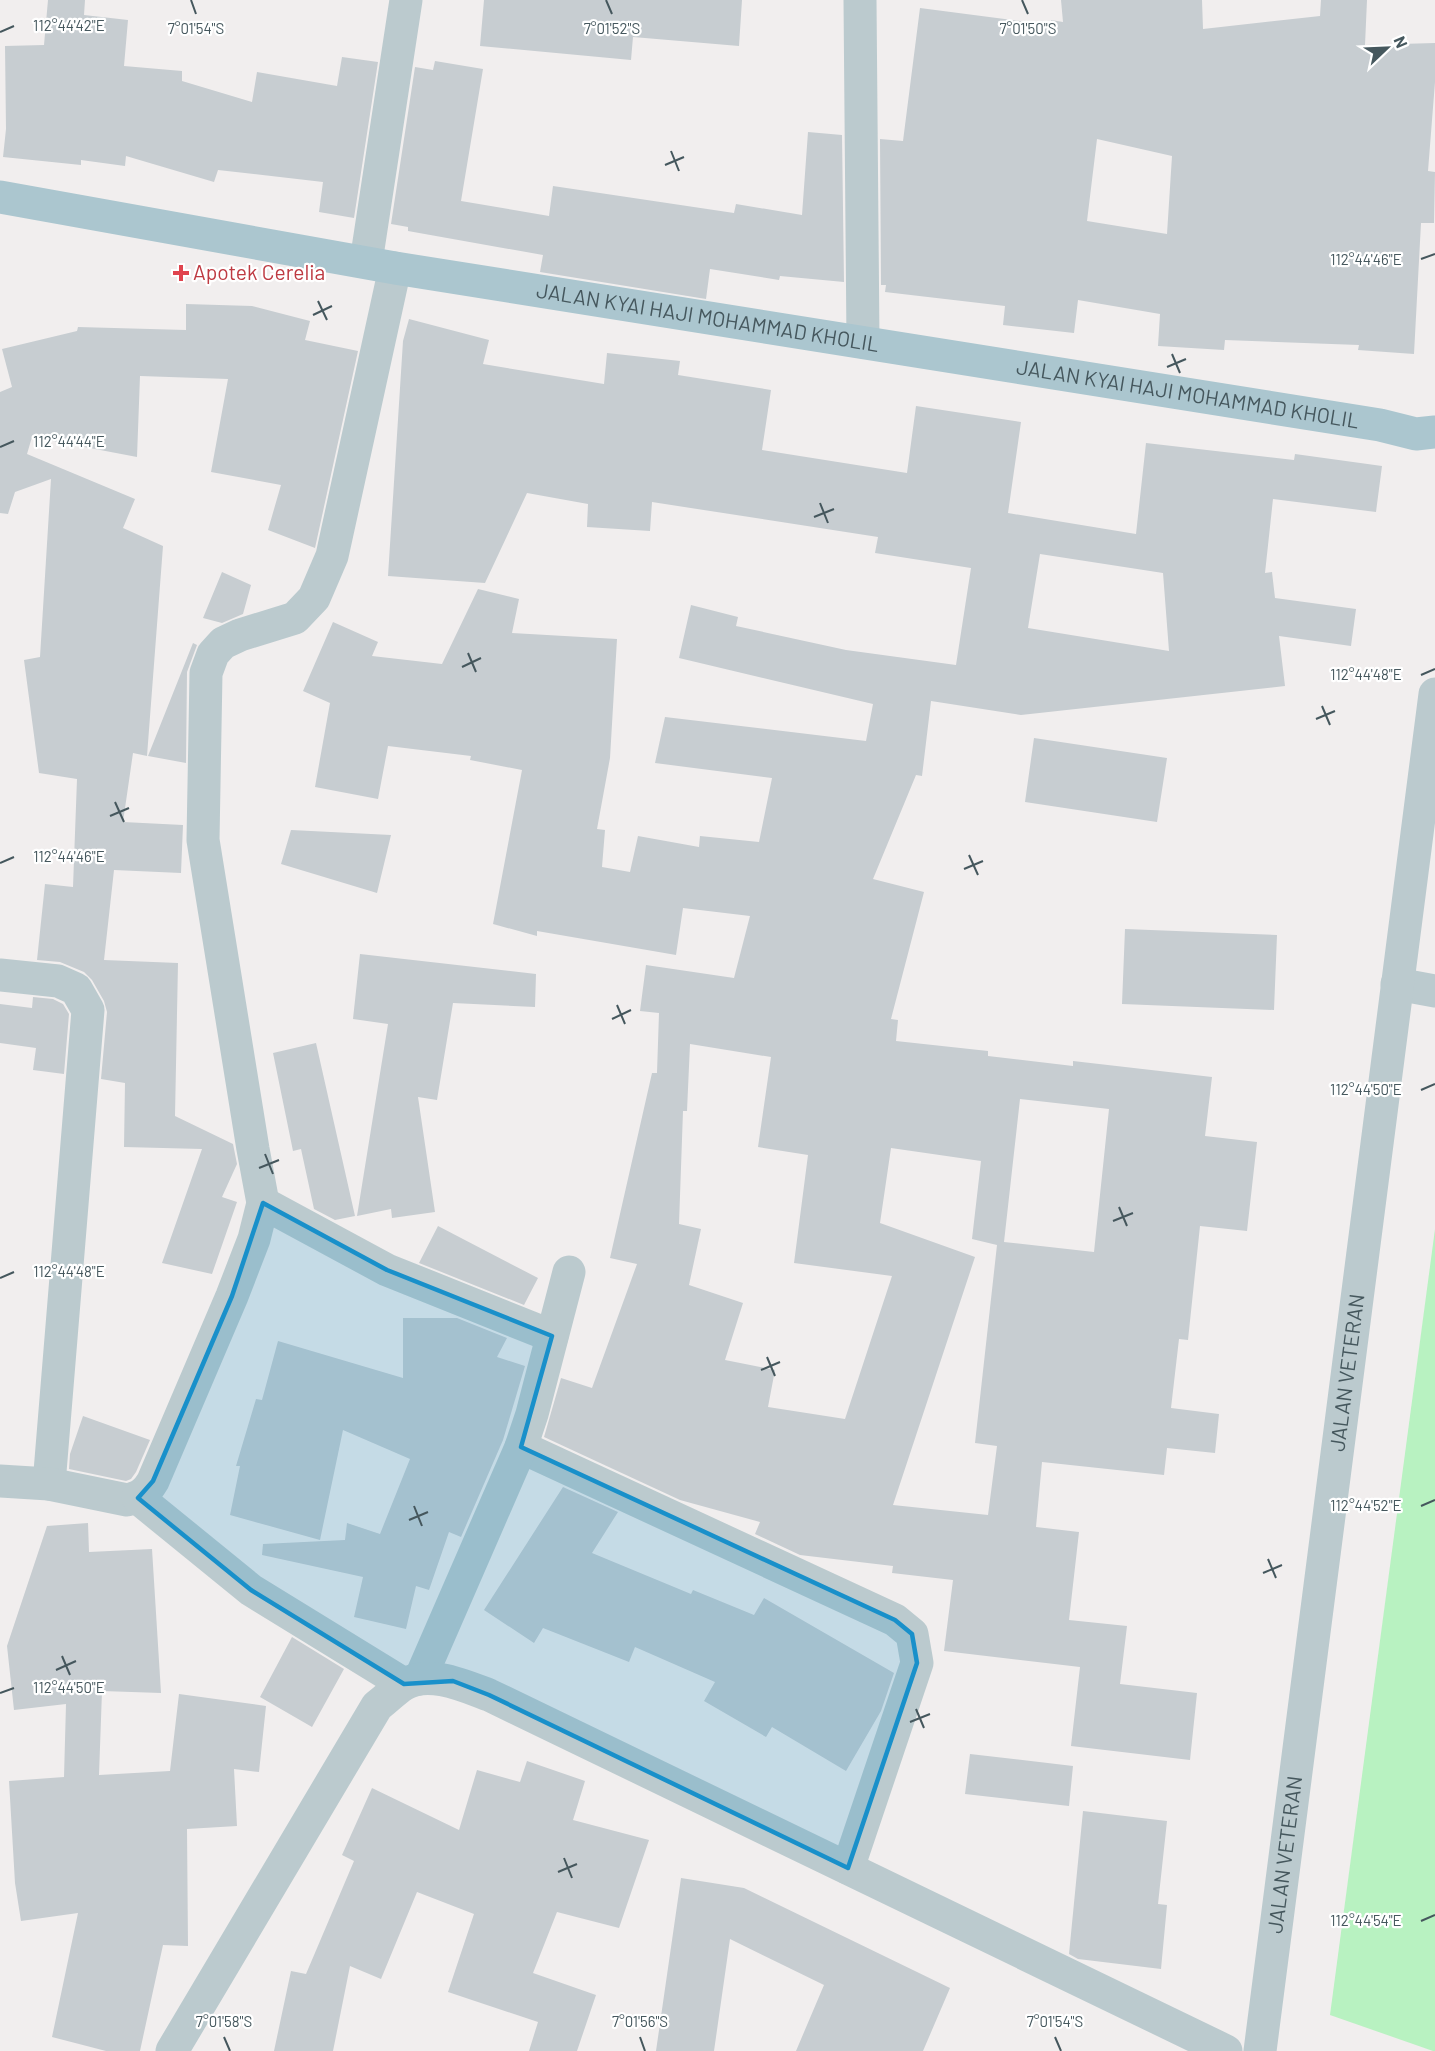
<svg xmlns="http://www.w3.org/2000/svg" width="1435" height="2051" font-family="Barlow,sans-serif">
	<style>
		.green { fill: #b8f2c1 }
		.building { fill: #c7cdd1; fill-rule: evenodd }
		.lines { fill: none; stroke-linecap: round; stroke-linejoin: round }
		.minor { stroke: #bbcace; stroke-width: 33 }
		.major { stroke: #abc6cf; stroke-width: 33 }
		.marked { fill: #1990ca; fill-opacity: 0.2; stroke: #1990ca; stroke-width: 4.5; stroke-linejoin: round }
		.ticks { fill: none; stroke: #45575d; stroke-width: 2 }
		.health-dot { fill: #e0444e; stroke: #fff; stroke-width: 2 }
		.labels { text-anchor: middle; stroke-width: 4.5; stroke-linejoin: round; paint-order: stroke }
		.health-label { font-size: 21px; fill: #be3a42; stroke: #fff; text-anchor: start }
		.street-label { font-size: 21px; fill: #45575d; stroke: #fff }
		.ticks-label { font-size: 15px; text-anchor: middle; fill: #45575d; stroke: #fff; stroke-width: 4.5; stroke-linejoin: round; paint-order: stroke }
	</style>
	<rect width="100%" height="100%" fill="#f1eeee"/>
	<path class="green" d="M 1435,1229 L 1435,2051 L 1433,2051 L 1330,2015 Z"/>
	<path class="building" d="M 48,0 L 85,0 L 84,15 L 128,20 L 124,66 L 182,71 L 182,81 L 252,102 L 257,72 L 337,86 L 342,57 L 378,62 L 354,218 L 319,212 L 323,182 L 218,170 L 214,182 L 126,156 L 125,166 L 81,160 L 81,165 L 3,157 L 6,129 L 5,46 L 44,45 Z
		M 484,0 L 742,0 L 739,46 L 633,37 L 631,60 L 480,46 Z
		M 1061,0 L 1202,0 L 1203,29 L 1320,16 L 1321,0 L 1367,0 L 1365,45 L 1435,43 L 1435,82 L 1428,171 L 1435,172 L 1434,223 L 1421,223 L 1414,354 L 1358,350 L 1359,345 L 1225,340 L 1224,350 L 1158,346 L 1160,314 L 1078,300 L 1074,333 L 1003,325 L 1005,306 L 885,292 L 886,285 L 881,285 L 880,139 L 903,141 L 920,8 L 1051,25 L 1051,20 L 1063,22 ZM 1097,139 L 1172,156 L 1167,234 L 1087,221 Z
		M 435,61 L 483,69 L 461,201 L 549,216 L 553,186 L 734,213 L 736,204 L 802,215 L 808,132 L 842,135 L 844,282 L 780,276 L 779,280 L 710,269 L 706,299 L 540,272 L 543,255 L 408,231 L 408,227 L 391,224 L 415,67 L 433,70 Z
		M 186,304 L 252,306 L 310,321 L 305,340 L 358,351 L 315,548 L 268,530 L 281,485 L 211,472 L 228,379 L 140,376 L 137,457 L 32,437 L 27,454 L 135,499 L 123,528 L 163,546 L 147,756 L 133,753 L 123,822 L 183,825 L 181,873 L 114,870 L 104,960 L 178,963 L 175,1116 L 233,1144 L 237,1164 L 222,1197 L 237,1202 L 212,1274 L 162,1263 L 202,1149 L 124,1147 L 125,1083 L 101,1079 L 107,1012 L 104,1001 L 92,980 L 84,972 L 60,962 L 37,960 L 45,884 L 73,887 L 77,779 L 39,773 L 24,660 L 40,657 L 51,479 L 15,492 L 8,514 L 0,513 L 0,392 L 12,387 L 2,349 L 77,331 L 78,327 L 186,330 Z
		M 409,319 L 489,340 L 483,364 L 604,384 L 607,353 L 680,361 L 678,375 L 771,390 L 762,450 L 907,473 L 916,406 L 1021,422 L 1008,513 L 1136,534 L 1146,443 L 1294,460 L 1295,454 L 1382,466 L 1376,512 L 1273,499 L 1265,573 L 1272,572 L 1275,598 L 1356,609 L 1351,646 L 1279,636 L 1285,686 L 1021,715 L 931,701 L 922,776 L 916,775 L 873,879 L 924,892 L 891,1019 L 898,1020 L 896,1041 L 988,1051 L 988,1056 L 1073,1066 L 1073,1061 L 1212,1077 L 1205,1136 L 1257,1142 L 1247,1231 L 1200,1226 L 1188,1340 L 1179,1339 L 1171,1408 L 1219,1414 L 1215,1453 L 1167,1448 L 1164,1475 L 1042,1462 L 1036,1527 L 1079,1532 L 1069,1620 L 1127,1626 L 1120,1684 L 1197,1693 L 1190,1760 L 1071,1746 L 1080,1667 L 944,1651 L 953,1580 L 892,1573 L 893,1566 L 800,1555 L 755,1534 L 760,1522 L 680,1500 L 544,1437 L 561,1378 L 592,1388 L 637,1264 L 610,1258 L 652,1073 L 657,1073 L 659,1013 L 640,1011 L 646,965 L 734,978 L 750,916 L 683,908 L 676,955 L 537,931 L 537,936 L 493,924 L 522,770 L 470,760 L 471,756 L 388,746 L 378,799 L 315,787 L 330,703 L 303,691 L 333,622 L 378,642 L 372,656 L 442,664 L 478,589 L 519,599 L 512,633 L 617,639 L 610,758 L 597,829 L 605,830 L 602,867 L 630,872 L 638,836 L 699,847 L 700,836 L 759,842 L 772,778 L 655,763 L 665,717 L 866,741 L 873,704 L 679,658 L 691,605 L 738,617 L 736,626 L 846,650 L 956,665 L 971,568 L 875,553 L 878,537 L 652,502 L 650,531 L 587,527 L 588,504 L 527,493 L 485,583 L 388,576 L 403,341 ZM 1040,554 L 1163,573 L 1169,651 L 1028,628 ZM 690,1044 L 771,1057 L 758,1147 L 808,1155 L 794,1263 L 892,1276 L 845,1419 L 768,1407 L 775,1370 L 725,1360 L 743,1303 L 689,1285 L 701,1229 L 679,1224 L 683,1111 L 687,1111 ZM 1020,1099 L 1109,1109 L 1094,1252 L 1004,1242 ZM 891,1148 L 981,1161 L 972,1239 L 997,1245 L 975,1443 L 997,1446 L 988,1515 L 893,1505 L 975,1257 L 880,1223 Z
		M 222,572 L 251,585 L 243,614 L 222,623 L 203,618 Z
		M 193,643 L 197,645 L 187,672 L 186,763 L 148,756 Z
		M 1034,738 L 1167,758 L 1157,822 L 1025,802 Z
		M 291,830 L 391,835 L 377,893 L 281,864 Z
		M 1125,929 L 1277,935 L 1274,1010 L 1122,1004 Z
		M 360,954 L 536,974 L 535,1007 L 453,1003 L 437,1100 L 418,1097 L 435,1212 L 392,1218 L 391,1209 L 357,1216 L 388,1024 L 353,1019 Z
		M 33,997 L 53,999 L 63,1004 L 69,1014 L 64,1074 L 33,1070 L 36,1048 L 0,1043 L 0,1004 L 32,1008 Z
		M 316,1043 L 355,1216 L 335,1220 L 314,1209 L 301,1149 L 293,1151 L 273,1053 Z
		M 438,1226 L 538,1278 L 524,1305 L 419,1263 Z
		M 403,1318 L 457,1318 L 507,1338 L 497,1357 L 525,1366 L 503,1440 L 461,1537 L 449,1532 L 429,1590 L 416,1586 L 406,1629 L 354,1617 L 363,1577 L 262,1555 L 263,1544 L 345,1540 L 347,1523 L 380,1534 L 410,1459 L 343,1430 L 320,1540 L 230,1515 L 240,1466 L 236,1466 L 256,1399 L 262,1400 L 278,1341 L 403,1378 Z
		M 83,1416 L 150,1440 L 136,1472 L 131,1479 L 126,1481 L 69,1469 L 70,1454 Z
		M 563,1487 L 618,1512 L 592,1553 L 691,1594 L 693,1590 L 754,1615 L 764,1598 L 894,1673 L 881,1711 L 846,1771 L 772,1727 L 766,1737 L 704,1701 L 715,1682 L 635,1647 L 629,1662 L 543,1628 L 534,1643 L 484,1610 Z
		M 88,1523 L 89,1552 L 152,1549 L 161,1693 L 102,1691 L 99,1775 L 170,1771 L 179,1694 L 266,1706 L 259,1772 L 234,1769 L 237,1826 L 187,1829 L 188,1946 L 163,1945 L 140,2051 L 106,2051 L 52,2037 L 78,1913 L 21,1921 L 15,1883 L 9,1781 L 64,1777 L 66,1704 L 14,1710 L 7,1646 L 47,1526 Z
		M 292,1637 L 344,1669 L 312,1727 L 260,1697 Z
		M 970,1754 L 1073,1766 L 1069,1806 L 965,1794 Z
		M 527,1761 L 585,1781 L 573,1820 L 649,1840 L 619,1928 L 557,1912 L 533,1973 L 596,1995 L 577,2051 L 529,2051 L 538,2022 L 448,1992 L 474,1914 L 417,1892 L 381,1979 L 350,1966 L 333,2051 L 274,2051 L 291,1971 L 306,1974 L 354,1861 L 342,1855 L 372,1788 L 459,1830 L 477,1770 L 520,1782 Z
		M 1083,1811 L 1167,1821 L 1158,1904 L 1167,1905 L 1161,1969 L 1078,1959 L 1069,1954 Z
		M 681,1878 L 744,1888 L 950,1988 L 923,2051 L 796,2051 L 824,1985 L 730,1939 L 714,2051 L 656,2051 Z"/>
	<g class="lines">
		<g class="minor">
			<path d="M 860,0 L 863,342"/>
			<path d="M 366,262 L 406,0"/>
			<path d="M 0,975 L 58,981 L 76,989 L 88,1010 L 49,1484"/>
			<path d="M 1397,984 L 1435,991"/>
			<path d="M 263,1203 L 387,1270 L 552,1336"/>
			<path d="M 521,1447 L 895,1620 L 912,1634 L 917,1663 L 848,1868"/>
			<path d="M 0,1481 L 49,1484 L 127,1500 C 140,1497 146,1493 153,1481 L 232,1296 L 254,1239 L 263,1203 L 253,1149 L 203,840 L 206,673 L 213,654 L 223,643 L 240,635 L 295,618 L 314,598 L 332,556 L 395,268"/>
			<path d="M 138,1498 L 251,1590 L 404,1684"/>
			<path d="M 420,1679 L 521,1447 L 532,1414 L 569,1272"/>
			<path d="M 172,2051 L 377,1706 C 386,1699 394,1691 403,1685 C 428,1669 465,1686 489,1695 L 1226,2051"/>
			<path id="s1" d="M 1260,2051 L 1435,694"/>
		</g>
		<path class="major" id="s2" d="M 0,197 L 395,268 L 1380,425 L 1416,434 L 1435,432"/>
	</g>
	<path class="marked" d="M 263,1203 L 387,1270 L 552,1336 L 521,1447 L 895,1620 L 912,1634 L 917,1663 L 848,1868 L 489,1695 L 453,1681 L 404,1684 L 251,1590 L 138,1498 L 153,1481 L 232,1296 Z"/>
	<path class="ticks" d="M 191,0 L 196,14M 606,0 L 612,14M 1022,0 L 1028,14M 0,32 L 14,26M 671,151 L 679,171M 665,165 L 684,157M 1421,259 L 1435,254M 318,301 L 327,320M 313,315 L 332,306M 1172,354 L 1180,373M 1167,367 L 1186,359M 0,447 L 14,441M 820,503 L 828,523M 814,517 L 834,509M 468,653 L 476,672M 462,667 L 481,658M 1421,675 L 1435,669M 1322,706 L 1330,725M 1316,719 L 1335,711M 115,802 L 124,822M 110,816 L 129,808M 969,855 L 978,875M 0,863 L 14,857M 964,869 L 983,861M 617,1005 L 625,1024M 612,1019 L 631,1010M 1421,1090 L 1435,1084M 265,1154 L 273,1174M 259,1168 L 279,1160M 1119,1207 L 1127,1226M 1113,1221 L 1133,1213M 0,1278 L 14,1272M 767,1357 L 775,1376M 761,1370 L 780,1362M 414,1506 L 422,1526M 1421,1506 L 1435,1500M 409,1520 L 428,1512M 1268,1559 L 1276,1578M 1263,1573 L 1282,1565M 62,1656 L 70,1675M 56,1670 L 76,1661M 0,1693 L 14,1688M 916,1709 L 924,1728M 910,1722 L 930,1714M 564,1858 L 572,1878M 558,1872 L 577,1864M 1421,1921 L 1435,1915M 224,2037 L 230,2051M 640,2037 L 645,2051M 1055,2037 L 1061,2051"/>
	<path class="health-dot" d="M178 264h6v6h6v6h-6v6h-6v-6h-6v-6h6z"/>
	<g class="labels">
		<g class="health-label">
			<text x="193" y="280">Apotek Cerelia</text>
		</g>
		<g class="street-label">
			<text dy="7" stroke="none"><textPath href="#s2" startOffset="718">JALAN KYAI HAJI MOHAMMAD KHOLIL</textPath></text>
			<text dy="7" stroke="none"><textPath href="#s2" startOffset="1204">JALAN KYAI HAJI MOHAMMAD KHOLIL</textPath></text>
			<text dy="7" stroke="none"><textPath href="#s1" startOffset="684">JALAN VETERAN</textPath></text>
			<text dy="7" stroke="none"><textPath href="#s1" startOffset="198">JALAN VETERAN</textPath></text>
		</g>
	</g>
	<g class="ticks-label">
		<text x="69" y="31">112°44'42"E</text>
		<text x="196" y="34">7°01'54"S</text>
		<text x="612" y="34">7°01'52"S</text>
		<text x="1028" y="34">7°01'50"S</text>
		<text x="1366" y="265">112°44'46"E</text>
		<text x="69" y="447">112°44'44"E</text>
		<text x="1366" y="680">112°44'48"E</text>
		<text x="69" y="862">112°44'46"E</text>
		<text x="1366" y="1095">112°44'50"E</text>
		<text x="69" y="1277">112°44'48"E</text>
		<text x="1366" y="1511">112°44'52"E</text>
		<text x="69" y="1693">112°44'50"E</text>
		<text x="1366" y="1926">112°44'54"E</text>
		<text x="224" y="2027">7°01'58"S</text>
		<text x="640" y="2027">7°01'56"S</text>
		<text x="1055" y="2027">7°01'54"S</text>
	</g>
	<g transform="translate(1387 48) rotate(67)" stroke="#ffffff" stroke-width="4.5" paint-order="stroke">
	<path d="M0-4.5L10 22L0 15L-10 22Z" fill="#45575d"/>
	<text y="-9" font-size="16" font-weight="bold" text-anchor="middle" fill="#45575d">N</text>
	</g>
</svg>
